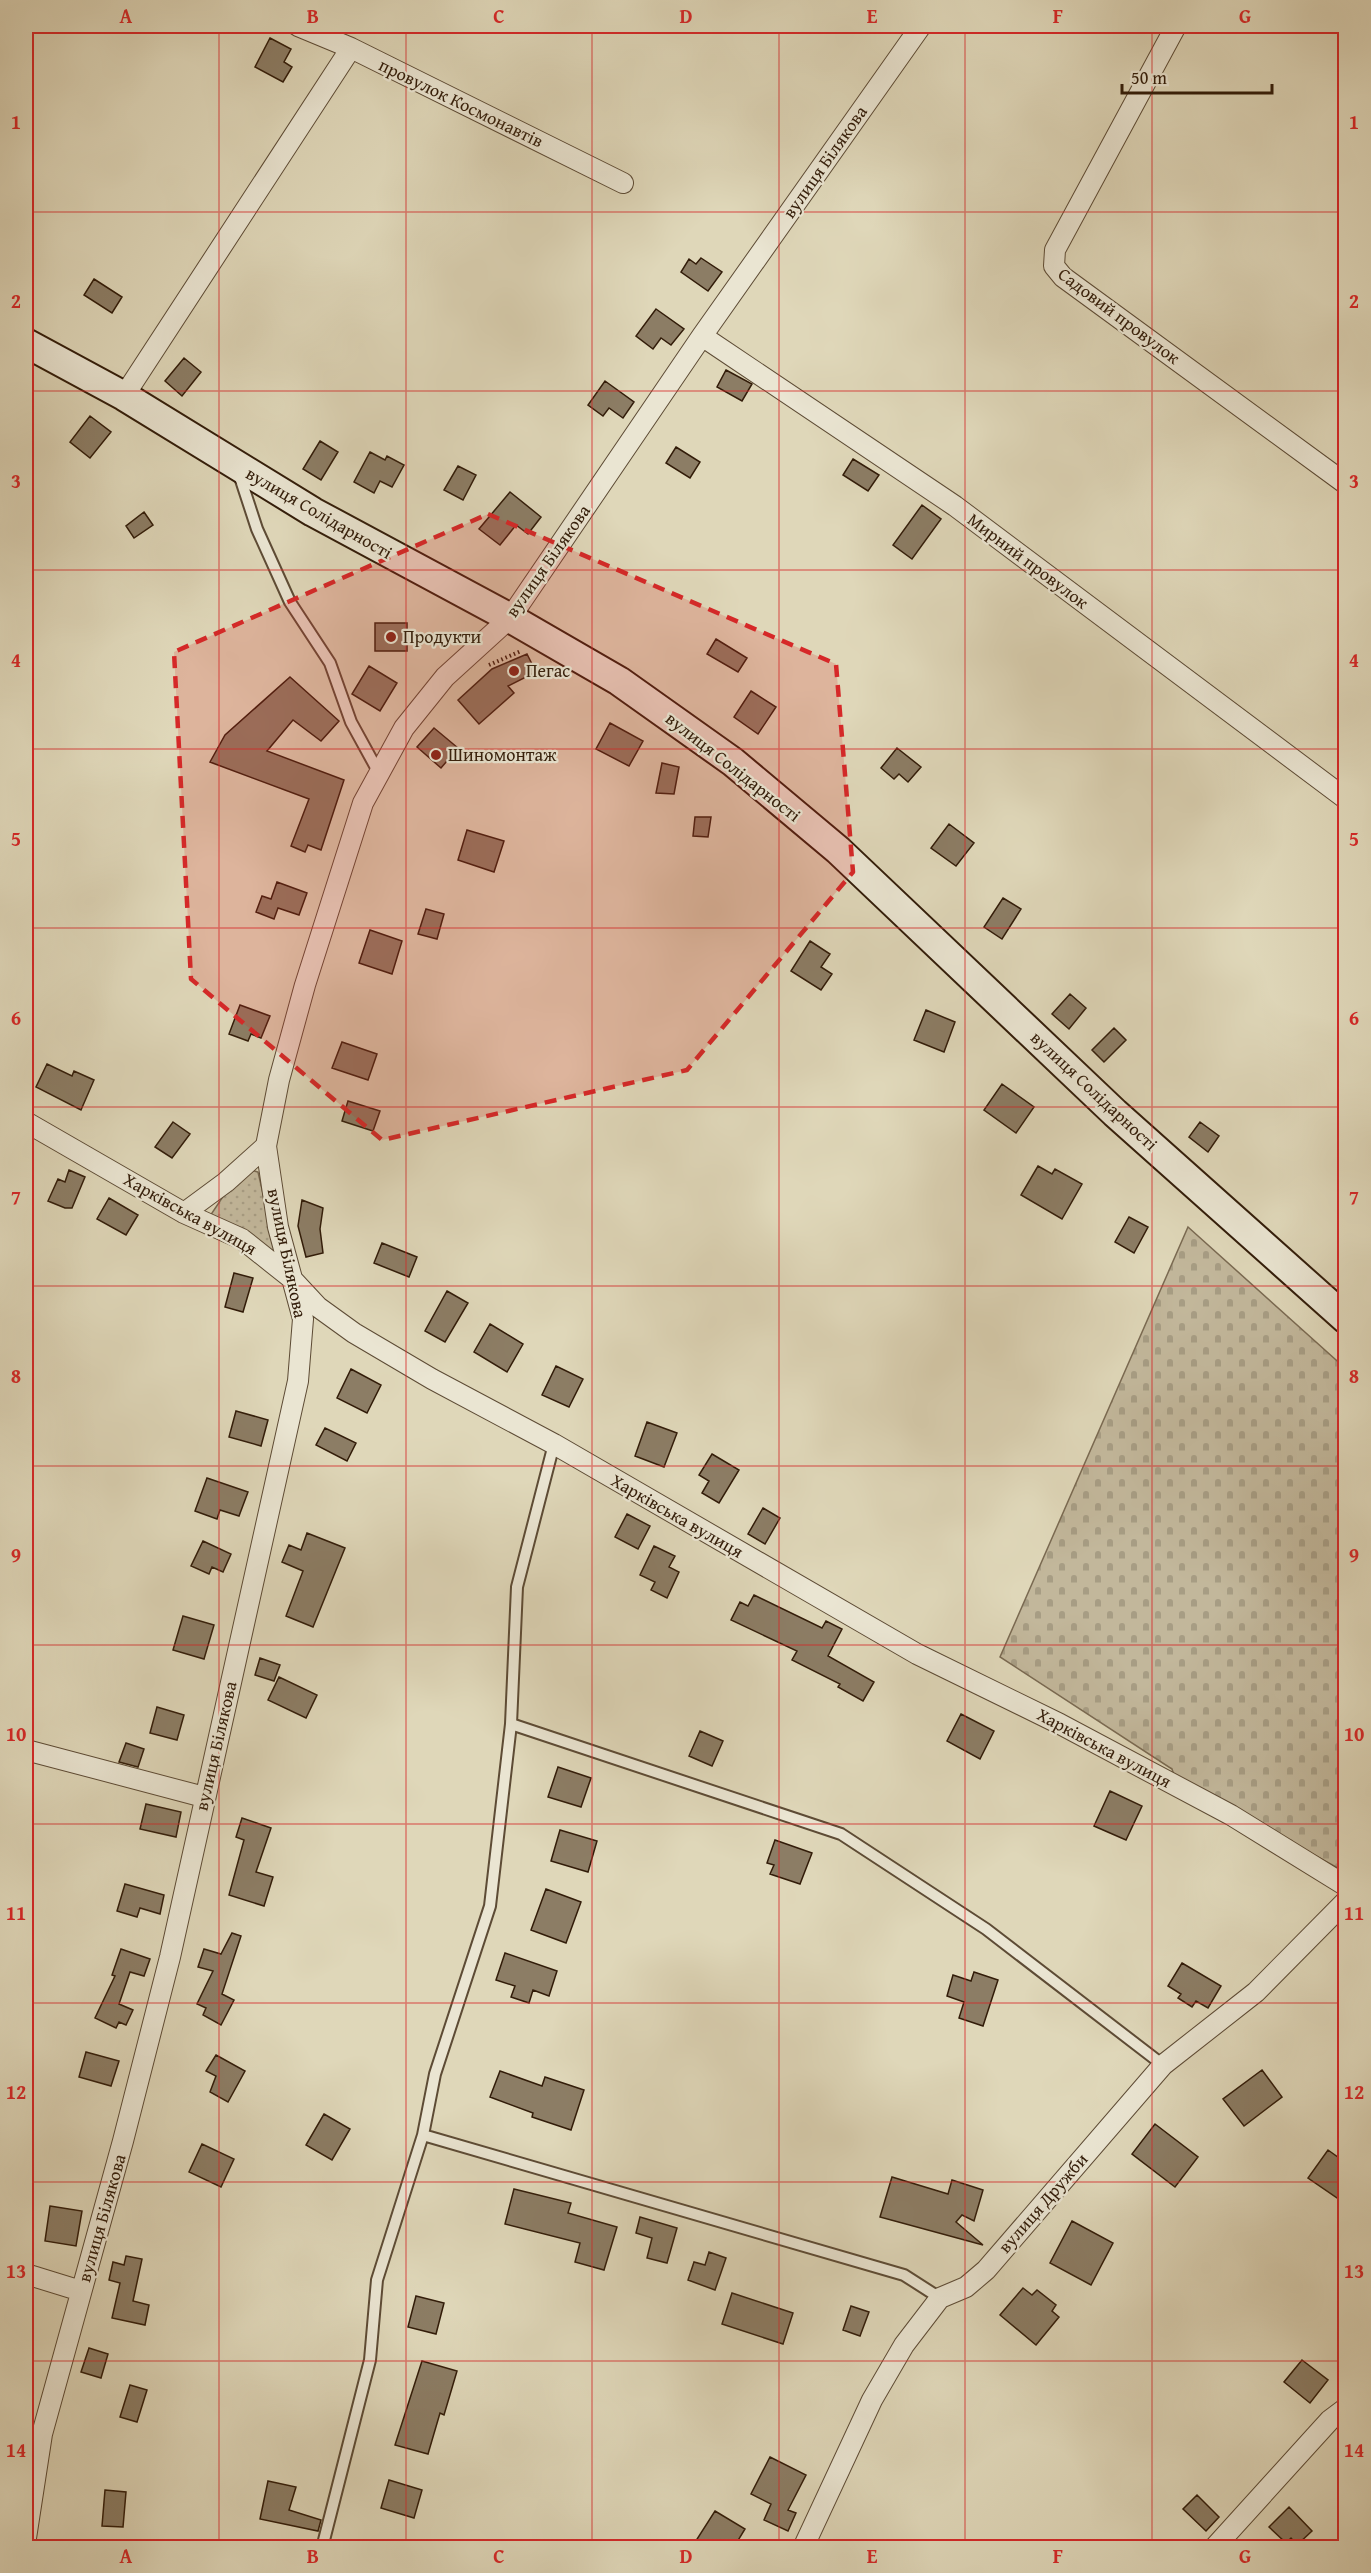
<svg xmlns="http://www.w3.org/2000/svg" width="1371" height="2573" font-family="'Gentium Book Plus',serif">
	<style>
		.grass { fill: url(#grass-dots); stroke: #7a6a52; stroke-width: 1.5 }
		.cemetery { fill: url(#cemetery-stones); stroke: #7a6a52; stroke-width: 1.5 }
		.building { fill: #8c7d65; stroke: #321c09; stroke-width: 1.5 }
		.lines { fill: none; stroke-linecap: round; stroke-linejoin: round }
		.lane-casing { stroke: #5d4b35; stroke-width: 14 }
		.street-casing { stroke: #5d4b35; stroke-width: 22 }
		.secondary-casing { stroke: #321c09; stroke-width: 32 }
		.path { stroke: #321c09; stroke-width: 4; stroke-dasharray: 1.5 3; stroke-linecap: butt }
		.lane { stroke: #eae5d2; stroke-width: 10 }
		.street { stroke: #eae5d2; stroke-width: 20 }
		.secondary { stroke: #eae5d2; stroke-width: 28 }
		.marked { fill: #d62828; fill-opacity: 0.2; stroke: #d62828; stroke-width: 4.5; stroke-dasharray: 12 8; stroke-linejoin: round }
		.grid { fill: none; stroke: #d62828; stroke-width: 1.5; stroke-opacity: 0.55 }
		.poi-dot { fill: #8f2418; stroke: #eae5d2; stroke-width: 2 }
		.labels { text-anchor: middle; stroke-width: 4.5; stroke-linejoin: round; paint-order: stroke }
		.street-label { font-size: 18px; fill: #321c09; stroke: #eae5d2 }
		.poi-label { font-size: 18px; fill: #321c09; stroke: #eae5d2; text-anchor: start }
		.neatline { fill: none; stroke: #d62828; stroke-width: 2 }
		.grid-label { font-size: 20px; text-anchor: middle; font-weight: bold; fill: #d62828 }
	</style>
	<defs>
		<pattern id="grass-dots" width="8" height="8" patternUnits="userSpaceOnUse" patternTransform="scale(1.5)"><rect width="8" height="8" fill="#c2b79b"/><path d="M2 2h.1M6 6h.1" fill="none" stroke="#a79d84" stroke-width="1.8" stroke-linecap="round"/></pattern>
		<pattern id="cemetery-stones" width="16" height="16" patternUnits="userSpaceOnUse" patternTransform="scale(1.5)"><rect width="16" height="16" fill="#c2b79b"/><path d="M2 7V4a2 2 0 0 1 4 0v3zM10 15v-3a2 2 0 0 1 4 0v3z" fill="#a79d84"/></pattern>
	</defs>
	<rect width="100%" height="100%" fill="#dfd7b9"/>
	<filter id="stains"><feTurbulence type="fractalNoise" baseFrequency=".00333" numOctaves="4"/><feColorMatrix values="0 0 0 0 .2 0 0 0 0 .09 0 0 0 0 .02 0 0 0 .5 -.17"/></filter>
	<radialGradient id="worn" r=".72"><stop offset=".6" stop-color="#630" stop-opacity="0"/><stop offset="1" stop-color="#630" stop-opacity=".3"/></radialGradient>
	<path class="grass" d="M 251,1170 L 258,1172 L 278,1258 L 210,1216 L 224,1195 Z"/>
	<path class="cemetery" d="M 1188,1227 L 1345,1368 L 1345,1872 L 1175,1778 L 1172,1769 L 1000,1657 Z"/>
	<path class="building" d="M 270,38 L 291,49 L 284,62 L 292,67 L 283,82 L 255,67 Z
		M 701,258 L 722,272 L 708,291 L 681,272 L 689,259 L 696,264 Z
		M 94,279 L 122,297 L 112,313 L 84,295 Z
		M 656,309 L 684,329 L 671,345 L 661,338 L 653,349 L 636,336 Z
		M 184,358 L 201,372 L 182,396 L 165,381 Z
		M 726,370 L 752,384 L 742,401 L 717,387 Z
		M 605,381 L 634,402 L 623,418 L 609,408 L 603,416 L 588,405 Z
		M 90,416 L 111,432 L 90,458 L 70,442 Z
		M 320,441 L 338,452 L 321,480 L 303,469 Z
		M 676,447 L 700,462 L 690,478 L 666,463 Z
		M 370,452 L 385,460 L 387,456 L 404,465 L 392,487 L 380,481 L 374,493 L 354,482 Z
		M 853,459 L 879,475 L 868,491 L 843,475 Z
		M 458,466 L 476,475 L 463,500 L 444,490 Z
		M 510,492 L 541,517 L 528,534 L 516,525 L 500,545 L 479,529 Z
		M 922,505 L 941,519 L 912,559 L 893,545 Z
		M 144,512 L 153,525 L 134,538 L 126,526 Z
		M 375,623 L 407,623 L 407,651 L 375,651 Z
		M 716,639 L 747,658 L 738,672 L 707,654 Z
		M 527,654 L 536,672 L 508,686 L 514,693 L 479,724 L 458,700 L 492,669 Z
		M 369,666 L 397,683 L 380,711 L 352,694 Z
		M 290,677 L 339,721 L 321,741 L 293,720 L 267,751 L 344,780 L 321,850 L 308,845 L 305,852 L 291,846 L 309,799 L 210,762 L 225,735 Z
		M 751,691 L 776,707 L 758,734 L 734,717 Z
		M 610,723 L 643,741 L 629,766 L 596,749 Z
		M 434,728 L 458,748 L 441,768 L 417,747 Z
		M 897,748 L 921,767 L 908,782 L 899,774 L 894,779 L 881,768 Z
		M 662,763 L 679,767 L 674,794 L 656,793 Z
		M 695,817 L 711,817 L 708,837 L 693,836 Z
		M 949,824 L 974,843 L 956,866 L 931,848 Z
		M 467,830 L 504,841 L 494,872 L 458,860 Z
		M 277,882 L 307,893 L 299,915 L 278,908 L 274,919 L 256,912 L 262,896 L 271,899 Z
		M 1003,898 L 1021,909 L 1002,939 L 984,927 Z
		M 426,909 L 444,914 L 437,939 L 418,934 Z
		M 370,930 L 402,941 L 392,974 L 359,963 Z
		M 810,941 L 830,954 L 821,967 L 832,974 L 821,990 L 791,971 Z
		M 1070,994 L 1086,1008 L 1069,1029 L 1052,1014 Z
		M 240,1005 L 270,1016 L 261,1038 L 251,1034 L 248,1041 L 229,1034 Z
		M 926,1010 L 955,1022 L 944,1052 L 914,1040 Z
		M 1114,1028 L 1126,1040 L 1104,1062 L 1092,1050 Z
		M 342,1042 L 377,1054 L 368,1080 L 332,1068 Z
		M 47,1064 L 72,1076 L 74,1071 L 94,1080 L 81,1110 L 36,1087 Z
		M 1002,1084 L 1034,1107 L 1016,1133 L 984,1110 Z
		M 348,1101 L 380,1111 L 373,1131 L 342,1121 Z
		M 173,1122 L 190,1134 L 172,1158 L 155,1147 Z
		M 1200,1122 L 1219,1136 L 1208,1152 L 1189,1137 Z
		M 1038,1166 L 1052,1174 L 1055,1169 L 1082,1184 L 1062,1219 L 1021,1195 Z
		M 69,1170 L 85,1177 L 72,1208 L 65,1208 L 48,1201 L 58,1179 L 65,1182 Z
		M 109,1198 L 138,1215 L 126,1235 L 97,1219 Z
		M 302,1200 L 323,1208 L 320,1229 L 323,1253 L 306,1257 L 298,1226 Z
		M 1129,1217 L 1148,1227 L 1134,1253 L 1115,1242 Z
		M 382,1243 L 417,1257 L 409,1277 L 374,1263 Z
		M 234,1273 L 253,1278 L 243,1312 L 225,1307 Z
		M 447,1291 L 468,1303 L 445,1342 L 425,1331 Z
		M 490,1324 L 523,1344 L 507,1372 L 474,1352 Z
		M 556,1366 L 583,1379 L 569,1407 L 542,1395 Z
		M 351,1369 L 381,1385 L 367,1413 L 337,1398 Z
		M 236,1411 L 268,1420 L 261,1446 L 229,1437 Z
		M 647,1422 L 677,1433 L 664,1467 L 635,1456 Z
		M 325,1428 L 356,1443 L 347,1461 L 316,1445 Z
		M 712,1454 L 739,1470 L 719,1503 L 702,1493 L 709,1481 L 699,1475 Z
		M 207,1478 L 248,1492 L 239,1516 L 220,1510 L 217,1519 L 195,1511 Z
		M 763,1508 L 780,1518 L 765,1544 L 748,1534 Z
		M 627,1514 L 650,1526 L 638,1549 L 615,1537 Z
		M 307,1533 L 345,1548 L 313,1627 L 286,1616 L 303,1571 L 282,1562 L 289,1545 L 301,1550 Z
		M 203,1541 L 231,1554 L 223,1572 L 212,1567 L 209,1574 L 191,1566 Z
		M 654,1546 L 675,1556 L 669,1567 L 679,1572 L 667,1598 L 651,1590 L 655,1582 L 640,1575 Z
		M 754,1595 L 822,1628 L 826,1621 L 842,1629 L 828,1656 L 874,1682 L 863,1701 L 838,1687 L 840,1684 L 792,1660 L 797,1651 L 731,1620 L 740,1602 L 748,1606 Z
		M 183,1616 L 214,1625 L 204,1659 L 173,1650 Z
		M 260,1658 L 280,1665 L 274,1681 L 255,1675 Z
		M 279,1677 L 317,1695 L 306,1718 L 268,1700 Z
		M 157,1707 L 184,1715 L 177,1740 L 150,1733 Z
		M 961,1714 L 994,1731 L 980,1759 L 947,1741 Z
		M 700,1731 L 723,1741 L 712,1766 L 689,1756 Z
		M 126,1743 L 144,1749 L 138,1767 L 119,1762 Z
		M 558,1767 L 591,1778 L 581,1807 L 548,1797 Z
		M 1110,1791 L 1142,1806 L 1126,1840 L 1094,1826 Z
		M 146,1804 L 181,1812 L 176,1837 L 140,1829 Z
		M 242,1818 L 271,1828 L 256,1872 L 273,1877 L 264,1906 L 229,1895 L 244,1840 L 236,1837 Z
		M 560,1830 L 597,1841 L 588,1872 L 551,1861 Z
		M 775,1840 L 812,1853 L 800,1884 L 770,1874 L 774,1865 L 767,1863 Z
		M 125,1884 L 164,1895 L 160,1914 L 140,1908 L 137,1917 L 117,1911 Z
		M 546,1889 L 581,1902 L 566,1943 L 531,1930 Z
		M 232,1933 L 241,1936 L 222,1994 L 234,2000 L 221,2025 L 203,2015 L 206,2008 L 197,2004 L 213,1971 L 198,1967 L 204,1949 L 221,1954 Z
		M 121,1949 L 150,1959 L 144,1976 L 130,1972 L 119,2004 L 133,2010 L 126,2025 L 119,2022 L 116,2028 L 95,2018 L 115,1976 L 112,1975 Z
		M 505,1953 L 557,1971 L 549,1996 L 533,1990 L 529,2003 L 511,1997 L 515,1986 L 496,1980 Z
		M 1182,1963 L 1221,1986 L 1208,2008 L 1196,2001 L 1192,2007 L 1178,1998 L 1181,1994 L 1168,1986 Z
		M 974,1972 L 998,1980 L 983,2026 L 959,2018 L 964,2002 L 947,1996 L 953,1975 L 971,1981 Z
		M 86,2052 L 119,2061 L 111,2086 L 79,2077 Z
		M 216,2055 L 245,2071 L 228,2102 L 210,2092 L 216,2076 L 206,2071 Z
		M 1262,2070 L 1282,2097 L 1244,2126 L 1223,2099 Z
		M 500,2071 L 542,2086 L 545,2077 L 584,2090 L 571,2130 L 532,2117 L 533,2113 L 490,2097 Z
		M 324,2114 L 350,2129 L 332,2160 L 306,2145 Z
		M 1155,2124 L 1198,2157 L 1175,2187 L 1132,2154 Z
		M 202,2144 L 234,2159 L 221,2187 L 189,2172 Z
		M 1328,2150 L 1346,2163 L 1346,2204 L 1308,2178 Z
		M 892,2177 L 948,2194 L 952,2180 L 983,2190 L 974,2221 L 962,2215 L 956,2222 L 983,2245 L 880,2217 Z
		M 514,2189 L 571,2203 L 568,2213 L 617,2227 L 604,2270 L 575,2262 L 580,2243 L 505,2224 Z
		M 50,2206 L 82,2211 L 76,2246 L 45,2241 Z
		M 640,2217 L 677,2228 L 667,2263 L 647,2258 L 652,2238 L 636,2233 Z
		M 1072,2221 L 1113,2243 L 1091,2285 L 1050,2263 Z
		M 709,2252 L 726,2258 L 715,2290 L 688,2280 L 694,2262 L 705,2265 Z
		M 126,2256 L 142,2259 L 133,2301 L 149,2305 L 145,2325 L 112,2318 L 120,2283 L 109,2280 L 113,2262 L 124,2265 Z
		M 1023,2288 L 1032,2295 L 1037,2290 L 1056,2305 L 1052,2311 L 1059,2317 L 1036,2345 L 1000,2315 Z
		M 732,2293 L 793,2313 L 783,2344 L 722,2324 Z
		M 416,2296 L 444,2303 L 436,2334 L 408,2327 Z
		M 851,2306 L 869,2312 L 860,2336 L 843,2330 Z
		M 89,2348 L 108,2354 L 101,2378 L 81,2372 Z
		M 1302,2360 L 1328,2380 L 1310,2403 L 1284,2382 Z
		M 422,2361 L 457,2371 L 444,2415 L 440,2413 L 428,2454 L 395,2445 Z
		M 130,2385 L 147,2390 L 137,2422 L 120,2417 Z
		M 770,2457 L 806,2475 L 788,2510 L 796,2513 L 788,2531 L 764,2520 L 771,2504 L 751,2494 Z
		M 389,2480 L 422,2490 L 414,2518 L 381,2508 Z
		M 268,2481 L 296,2487 L 289,2510 L 321,2520 L 318,2531 L 260,2519 Z
		M 105,2490 L 126,2492 L 123,2527 L 102,2526 Z
		M 1197,2495 L 1219,2517 L 1206,2531 L 1183,2509 Z
		M 1289,2507 L 1312,2531 L 1297,2545 L 1291,2538 L 1286,2543 L 1269,2527 Z
		M 715,2511 L 745,2529 L 734,2547 L 692,2547 Z"/>
	<g class="lines">
		<defs>
			<path id="lane" d="M 239,474 L 257,529 L 290,602 L 330,663 L 351,722 L 379,773
				M 511,1724 L 841,1834 L 986,1929 L 1163,2065
				M 423,2135 L 904,2275 L 940,2298
				M 322,2548 L 370,2360 L 377,2280 L 423,2135 L 435,2074 L 490,1906 L 511,1724 L 517,1587 L 554,1444"/>
			<path id="street" d="M 298,26 L 351,48 L 623,183
				M 1176,26 L 1055,250 L 1054,266 L 1063,277 L 1346,484
				M 702,336 L 955,506 L 1346,799
				M 124,396 L 351,48
				M 26,1122 L 184,1213 L 242,1239 L 291,1278 L 318,1307 L 354,1333 L 432,1379 L 554,1444 L 917,1654 L 1060,1724 L 1231,1815 L 1346,1886
				M 184,1213 L 226,1182 L 266,1146
				M 26,1750 L 204,1797
				M 26,2274 L 81,2291
				M 26,2538 L 42,2434 L 123,2141 L 170,1957 L 298,1381 L 303,1319 L 278,1227 L 266,1146 L 279,1080 L 305,985 L 363,803 L 404,728 L 445,677 L 510,618 L 702,336 L 921,26
				M 803,2548 L 872,2400 L 904,2345 L 940,2298 L 966,2287 L 986,2270 L 1163,2065 L 1256,1992 L 1346,1901
				M 1214,2548 L 1330,2420 L 1346,2408"/>
			<path id="secondary" d="M 26,343 L 124,396 L 313,512 L 510,618 L 619,681 L 733,762 L 838,850 L 1115,1113 L 1346,1319"/>
		</defs>
		<use href="#lane" class="lane-casing"/>
		<use href="#street" class="street-casing"/>
		<use href="#secondary" class="secondary-casing"/>
		<path class="path" d="M 489,665 L 521,651"/>
		<use href="#lane" class="lane"/>
		<use href="#street" class="street"/>
		<use href="#secondary" class="secondary"/>
	</g>
	<path class="marked" d="M 488,514 L 836,664 L 853,872 L 687,1070 L 382,1140 L 191,979 L 174,652 Z"/>
	<path class="grid" d="M 219,26 L 219,2548M 406,26 L 406,2548M 592,26 L 592,2548M 779,26 L 779,2548M 965,26 L 965,2548M 1152,26 L 1152,2548M 26,212 L 1346,212M 26,391 L 1346,391M 26,570 L 1346,570M 26,749 L 1346,749M 26,928 L 1346,928M 26,1107 L 1346,1107M 26,1286 L 1346,1286M 26,1466 L 1346,1466M 26,1645 L 1346,1645M 26,1824 L 1346,1824M 26,2003 L 1346,2003M 26,2182 L 1346,2182M 26,2361 L 1346,2361"/>
	<g class="poi-dot">
		<circle cx="391" cy="637" r="6"/>
		<circle cx="514" cy="671" r="6"/>
		<circle cx="436" cy="755" r="6"/>
	</g>
	<g class="labels">
		<g class="street-label">
			<text transform="translate(461 103) rotate(26)" y="6">провулок Космонавтів</text>
			<text transform="translate(825 162) rotate(-55)" y="6">вулиця Білякова</text>
			<text transform="translate(1119 316) rotate(37)" y="6">Садовий провулок</text>
			<text transform="translate(319 513) rotate(30)" y="6">вулиця Солідарності</text>
			<text transform="translate(548 561) rotate(-55)" y="6">вулиця Білякова</text>
			<text transform="translate(1028 561) rotate(37)" y="6">Мирний провулок</text>
			<text transform="translate(733 767) rotate(38)" y="6">вулиця Солідарності</text>
			<text transform="translate(1094 1091) rotate(43)" y="6">вулиця Солідарності</text>
			<text transform="translate(190 1214) rotate(29)" y="6">Харківська вулиця</text>
			<text transform="translate(287 1253) rotate(78)" y="6">вулиця Білякова</text>
			<text transform="translate(677 1516) rotate(30)" y="6">Харківська вулиця</text>
			<text transform="translate(216 1746) rotate(-77)" y="6">вулиця Білякова</text>
			<text transform="translate(1104 1748) rotate(28)" y="6">Харківська вулиця</text>
			<text transform="translate(1043 2203) rotate(-49)" y="6">вулиця Дружби</text>
			<text transform="translate(102 2218) rotate(-74)" y="6">вулиця Білякова</text>
		</g>
		<g class="poi-label">
			<text x="403" y="643">Продукти</text>
			<text x="526" y="677">Пегас</text>
			<text x="448" y="761">Шиномонтаж</text>
		</g>
	</g>
	<rect width="1371" height="2573" fill="none" stroke="#dfd7b9" stroke-width="66"/>
	<path d="M1122 84v9h150v-9" fill="none" stroke="#321c09" stroke-width="3"/>
	<text x="1131" y="84" font-size="18" fill="#321c09" stroke="#eae5d2" stroke-width="4.5" paint-order="stroke">50 m</text>
	<rect x="33" y="33" width="1305" height="2507" class="neatline"/>
	<g class="grid-label">
		<text x="126" y="23">A</text>
		<text x="313" y="23">B</text>
		<text x="499" y="23">C</text>
		<text x="686" y="23">D</text>
		<text x="872" y="23">E</text>
		<text x="1058" y="23">F</text>
		<text x="1245" y="23">G</text>
		<text x="16" y="129">1</text>
		<text x="1354" y="129">1</text>
		<text x="16" y="308">2</text>
		<text x="1354" y="308">2</text>
		<text x="16" y="488">3</text>
		<text x="1354" y="488">3</text>
		<text x="16" y="667">4</text>
		<text x="1354" y="667">4</text>
		<text x="16" y="846">5</text>
		<text x="1354" y="846">5</text>
		<text x="16" y="1025">6</text>
		<text x="1354" y="1025">6</text>
		<text x="16" y="1204">7</text>
		<text x="1354" y="1204">7</text>
		<text x="16" y="1383">8</text>
		<text x="1354" y="1383">8</text>
		<text x="16" y="1562">9</text>
		<text x="1354" y="1562">9</text>
		<text x="16" y="1741">10</text>
		<text x="1354" y="1741">10</text>
		<text x="16" y="1920">11</text>
		<text x="1354" y="1920">11</text>
		<text x="16" y="2099">12</text>
		<text x="1354" y="2099">12</text>
		<text x="16" y="2278">13</text>
		<text x="1354" y="2278">13</text>
		<text x="16" y="2457">14</text>
		<text x="1354" y="2457">14</text>
		<text x="126" y="2563">A</text>
		<text x="313" y="2563">B</text>
		<text x="499" y="2563">C</text>
		<text x="686" y="2563">D</text>
		<text x="872" y="2563">E</text>
		<text x="1058" y="2563">F</text>
		<text x="1245" y="2563">G</text>
	</g>
	<rect width="100%" height="100%" filter="url(#stains)"/>
	<rect width="100%" height="100%" fill="url(#worn)"/>
</svg>
